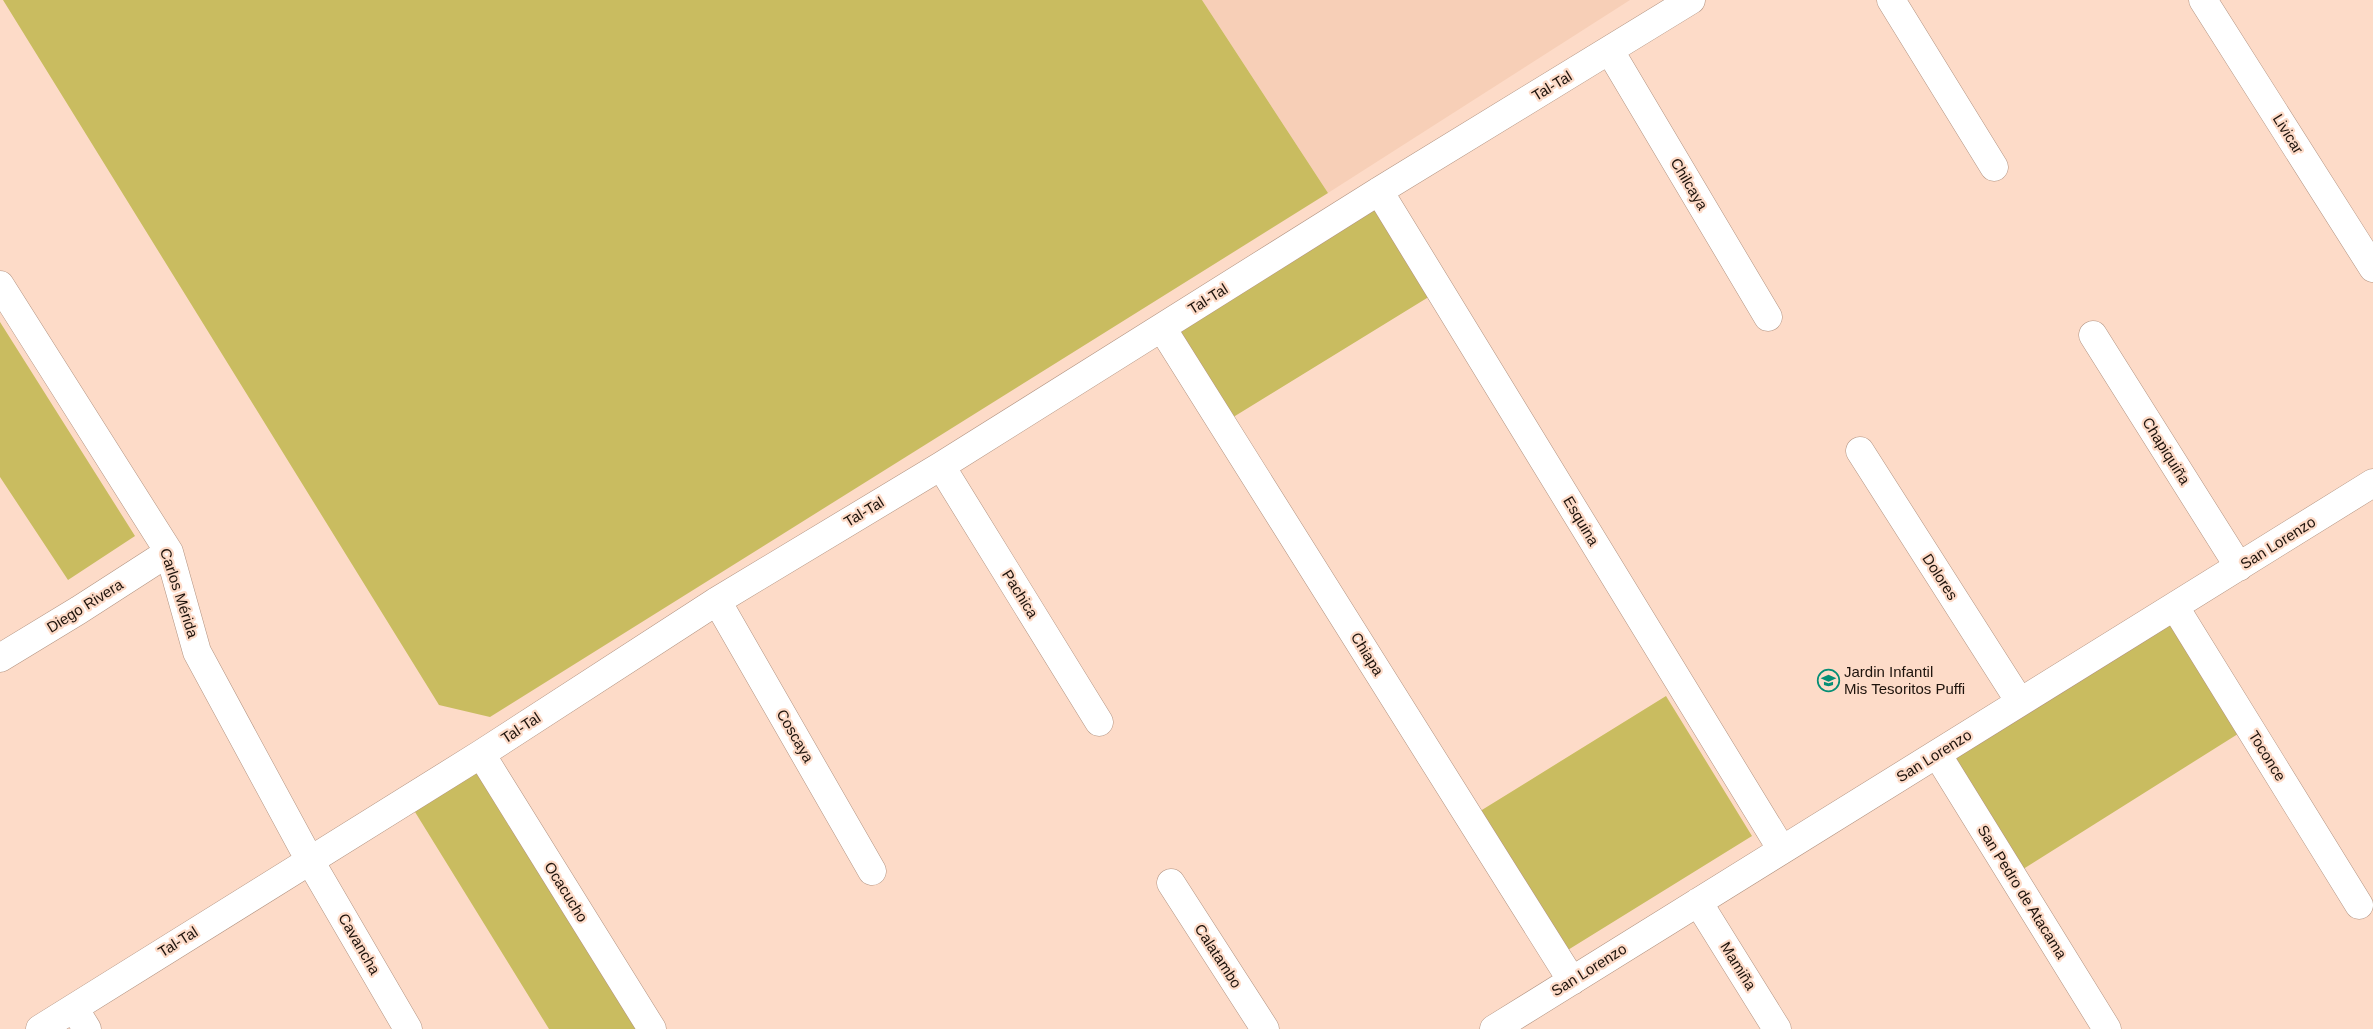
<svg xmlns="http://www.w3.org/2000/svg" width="2373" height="1029" font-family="Helvetica,sans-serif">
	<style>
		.built { fill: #f7cfb7 }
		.green { fill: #c9bc60 }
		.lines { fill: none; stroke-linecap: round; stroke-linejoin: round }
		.minor-casing { stroke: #b29381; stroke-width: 29 }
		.minor { stroke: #fff; stroke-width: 28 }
		.labels { text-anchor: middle; stroke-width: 4.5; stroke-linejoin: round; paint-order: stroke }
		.street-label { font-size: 15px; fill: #1e130c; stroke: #fddbc8 }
		.poi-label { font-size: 15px; fill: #1e130c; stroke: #fddbc8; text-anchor: start }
	</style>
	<rect width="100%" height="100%" fill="#fddbc8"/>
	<path class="built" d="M 1202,0 L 1630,0 L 1328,193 Z"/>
	<path class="green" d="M 3,0 L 1202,0 L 1328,193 L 490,717 L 439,705 Z
		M 1379,191 L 1440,290 L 1222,424 L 1162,328 Z
		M 0,322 L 135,536 L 68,580 L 0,477 Z
		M 2175,607 L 2249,727 L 2012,876 L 1937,754 Z
		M 1666,696 L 1752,836 L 1563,953 L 1477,813 Z
		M 481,754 L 652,1029 L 549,1029 L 407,799 Z"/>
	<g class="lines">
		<defs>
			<path id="minor" d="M 1891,0 L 1994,167
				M 2203,0 L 2373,268
				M 1610,51 L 1768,317
				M 1379,191 L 1782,850
				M 0,285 L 169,552 L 197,652 L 309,859 L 408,1029
				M 1162,328 L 1572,981
				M 2093,335 L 2239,567
				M 1860,451 L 2020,702
				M 941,466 L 1099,722
				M 717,601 L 872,871
				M 2175,607 L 2359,905
				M 0,658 L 79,610 L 169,552
				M 481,754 L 652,1029
				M 1937,754 L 2107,1029
				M 1171,883 L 1265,1029
				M 1698,902 L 1777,1029
				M 74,1008 L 87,1029
				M 40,1029 L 481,754 L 717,601 L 941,466 L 1379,191 L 1691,0
				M 1494,1029 L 2373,483"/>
		</defs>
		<use href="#minor" class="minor-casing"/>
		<use href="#minor" class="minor"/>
	</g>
	<defs>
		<symbol id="school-ring" viewBox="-11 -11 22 22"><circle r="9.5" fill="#fddbc8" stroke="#058e75" stroke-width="1.5"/><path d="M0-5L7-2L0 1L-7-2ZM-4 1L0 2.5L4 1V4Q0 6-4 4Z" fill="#058e75"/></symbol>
	</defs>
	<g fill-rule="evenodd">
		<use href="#school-ring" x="1816" y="668" width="25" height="25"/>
	</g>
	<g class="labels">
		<g class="street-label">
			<text transform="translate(1552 86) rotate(-31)" y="5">Tal-Tal</text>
			<text transform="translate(2288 134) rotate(58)" y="5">Livicar</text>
			<text transform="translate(1689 184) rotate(59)" y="5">Chilcaya</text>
			<text transform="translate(1208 299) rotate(-32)" y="5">Tal-Tal</text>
			<text transform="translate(2166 451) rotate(58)" y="5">Chapiquiña</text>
			<text transform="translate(864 512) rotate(-31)" y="5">Tal-Tal</text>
			<text transform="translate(1581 521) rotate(59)" y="5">Esquina</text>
			<text transform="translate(2278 543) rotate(-32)" y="5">San Lorenzo</text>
			<text transform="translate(1940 577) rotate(57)" y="5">Dolores</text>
			<text transform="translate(179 593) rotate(72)" y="5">Carlos Mérida</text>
			<text transform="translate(1020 594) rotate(58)" y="5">Pachica</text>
			<text transform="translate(85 606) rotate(-32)" y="5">Diego Rivera</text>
			<text transform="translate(1367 654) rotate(58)" y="5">Chiapa</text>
			<text transform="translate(521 728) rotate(-33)" y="5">Tal-Tal</text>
			<text transform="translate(795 736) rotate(60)" y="5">Coscaya</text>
			<text transform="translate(1934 756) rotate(-32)" y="5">San Lorenzo</text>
			<text transform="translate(2267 756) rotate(58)" y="5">Toconce</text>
			<text transform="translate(566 892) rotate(58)" y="5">Ocacucho</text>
			<text transform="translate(2022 892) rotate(58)" y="5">San Pedro de Atacama</text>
			<text transform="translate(178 942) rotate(-32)" y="5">Tal-Tal</text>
			<text transform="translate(359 944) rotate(60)" y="5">Cavancha</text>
			<text transform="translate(1218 956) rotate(57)" y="5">Calatambo</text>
			<text transform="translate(1738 966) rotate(58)" y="5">Mamiña</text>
			<text transform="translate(1589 970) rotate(-32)" y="5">San Lorenzo</text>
		</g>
		<g class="poi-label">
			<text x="1844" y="677">Jardin Infantil<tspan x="1844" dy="17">Mis Tesoritos Puffi</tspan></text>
		</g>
	</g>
</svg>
